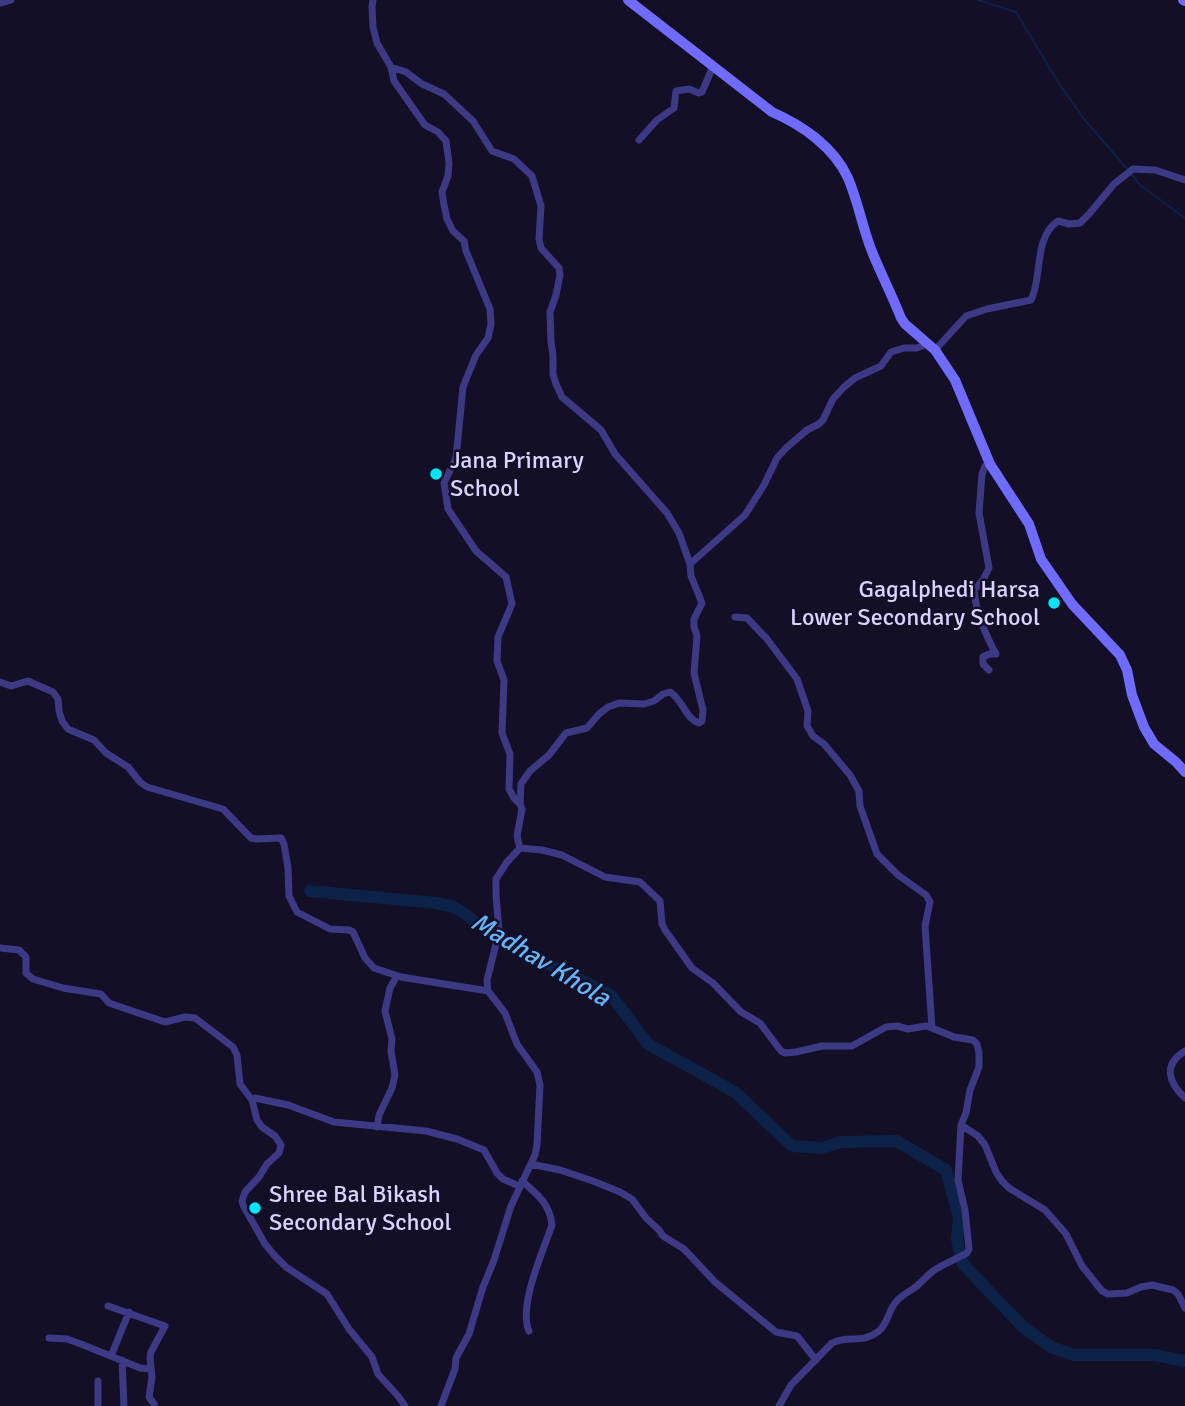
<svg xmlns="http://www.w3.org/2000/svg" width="1185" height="1406" font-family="Signika,sans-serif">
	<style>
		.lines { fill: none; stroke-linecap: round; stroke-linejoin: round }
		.stream { stroke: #0c2248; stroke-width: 2 }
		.river { stroke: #0c2248; stroke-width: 12 }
		.street { stroke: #3d3a85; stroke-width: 7 }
		.secondary { stroke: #6f6bff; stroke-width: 10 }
		.poi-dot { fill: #00e5ff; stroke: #130f26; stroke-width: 2.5 }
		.labels { text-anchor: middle; stroke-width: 5; stroke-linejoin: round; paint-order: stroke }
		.poi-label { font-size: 24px; fill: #d9d4ff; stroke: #130f26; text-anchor: start }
		.water-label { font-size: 26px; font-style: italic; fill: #62b6ff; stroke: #130f26 }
	</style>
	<rect width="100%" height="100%" fill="#130f26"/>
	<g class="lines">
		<path class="stream" d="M 978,0 L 1016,12 L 1058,82 L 1084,119 L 1128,170
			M 1131,174 L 1140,185 L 1185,218"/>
		<path class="river" d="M 310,891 L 436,903 L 451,906 L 461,911 L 501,941 L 611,995 L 648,1044 L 735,1092 L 792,1146 L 821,1148 L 841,1142 L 897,1141 L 946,1170 L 959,1218 L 957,1239 L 962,1263 L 1023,1327 L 1051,1347 L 1074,1355 L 1155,1355 L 1185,1361"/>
		<path class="street" d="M 373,0 L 372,7 L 373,27 L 377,43 L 391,67 L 394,81 L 425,125 L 438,132 L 446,141 L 449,163 L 448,176 L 442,192 L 444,205 L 447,219 L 453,231 L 464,241 L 466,251 L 490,309 L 491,324 L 488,338 L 476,355 L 463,387 L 456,458 L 444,483 L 448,509 L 476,551 L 506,577 L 512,604 L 498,637 L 497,661 L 504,680 L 502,733 L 510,754 L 509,789 L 514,798 L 520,804
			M 0,3 L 11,0
			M 391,67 L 406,72 L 422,84 L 444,94 L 473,121 L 492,151 L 514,159 L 532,176 L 541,206 L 539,239 L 541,248 L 559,268 L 560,275 L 556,295 L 550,312 L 551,342 L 553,355 L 553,374 L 556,384 L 562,397 L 601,430 L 615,454 L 667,513 L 679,533 L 690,564 L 691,576 L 702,603 L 694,619 L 694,627 L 697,636 L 694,673 L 703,710 L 702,721 L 699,723 C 685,718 683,700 670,692 L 663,694 L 654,701 L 644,704 L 619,703 L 608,707 L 599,714 L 587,728 L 566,733 L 549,755 L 530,771 L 521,784 L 520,804 L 522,809 L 517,836 L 520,848 L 507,862 L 496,879 L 496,895 L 499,932 L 487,980 L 488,991 L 505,1013 L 517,1044 L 537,1072 L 540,1085 L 537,1145 L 535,1155 L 511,1206 L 494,1260 L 483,1287 L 469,1334 L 456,1358 L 455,1369 L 441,1406
			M 639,140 L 657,120 L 674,108 L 676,91 L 689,89 L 699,93 L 702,92 L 711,71 L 715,67
			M 935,350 L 966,316 L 987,309 L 1031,300 C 1043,276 1033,238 1058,221 L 1069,224 L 1080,223 L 1089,214 L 1114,184 L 1133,169 L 1155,170 L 1185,180
			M 690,564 L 745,515 L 764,485 L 777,458 L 786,448 L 807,430 L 819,424 L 823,420 L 833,399 L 844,387 L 855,378 L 881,366 L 891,352 L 904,348 L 917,348 L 927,344
			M 735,617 L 747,618 L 767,639 L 797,679 L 808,711 L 807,726 L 813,736 L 824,744 L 850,775 L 859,791 L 860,806 L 877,854 L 898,875 L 926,895 L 930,902 L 925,926 L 932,1028 L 954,1037 L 973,1040 L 977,1044 L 979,1053 L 979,1067 L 970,1090 L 966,1113 L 961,1125 L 958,1180 L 965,1210 L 969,1249 L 967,1253 C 956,1259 943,1264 933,1271 C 927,1276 922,1281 917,1286 C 909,1292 901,1295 895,1303 C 888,1312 888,1323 879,1331 C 861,1345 849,1334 832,1343 L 791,1385 L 779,1406
			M 989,670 L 983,664 L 983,657 L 989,654 L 996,654 C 985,634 976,613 974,590 L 983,580 L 989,568 L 979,513 L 982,474 L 985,466 L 990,464
			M 0,682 L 11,686 L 28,681 L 53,692 L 58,699 L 59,711 L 62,721 L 68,729 L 94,740 L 106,753 L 128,767 L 140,782 L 147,787 L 223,809 L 251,838 L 257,839 L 281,838 L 284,844 L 288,868 L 289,896 L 297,912 L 330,929 L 349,930 L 353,932 L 365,958 L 374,968 L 401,977 L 488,991
			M 520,848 L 542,850 L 562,855 L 605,877 L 640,882 L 660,901 L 662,924 L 665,930 L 692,968 L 713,983 L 741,1012 L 760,1023 L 781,1051 L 785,1053 L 796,1052 L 822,1046 L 852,1046 L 886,1027 L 897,1026 L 908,1029 L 926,1026 L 932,1028
			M 0,948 L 19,950 L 26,957 L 26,973 L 33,979 L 63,988 L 101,994 L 109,1003 L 165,1022 L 185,1017 L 195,1018 L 233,1047 L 237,1055 L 240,1084 L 252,1100 L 257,1120 L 262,1127 L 275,1136 L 281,1145 L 279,1153 L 267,1164 L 259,1177 L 245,1192 L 242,1201 L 243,1205 L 265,1244 L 275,1256 L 286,1267 L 327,1294 L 349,1329 L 372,1357 L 378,1374 L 398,1396 L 405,1406
			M 1185,1051 C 1162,1065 1169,1083 1185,1098
			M 252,1100 L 255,1098 L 288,1105 L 334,1122 L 426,1131 L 457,1139 L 484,1150 L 497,1173 L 503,1179 L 519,1186
			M 961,1125 L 978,1136 L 985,1145 L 996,1172 L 1002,1181 L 1009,1188 L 1045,1210 L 1066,1234 L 1082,1266 L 1102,1291 L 1108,1294 L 1127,1293 L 1141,1287 L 1152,1285 L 1173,1290 L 1178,1294 L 1185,1308
			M 377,1127 L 379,1115 L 392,1088 L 395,1075 L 391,1051 L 392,1039 L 385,1011 L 390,988 L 397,976
			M 531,1164 L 560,1170 L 593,1181 L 620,1192 L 632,1199 L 646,1218 L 659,1230 L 663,1236 L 684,1249 L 715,1282 L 776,1332 L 797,1336 L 816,1360
			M 522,1181 C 537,1194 550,1204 552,1225 C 543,1251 518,1306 529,1331
			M 108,1306 L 165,1326 L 151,1352 L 150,1358 L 152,1377 L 149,1397 L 154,1404
			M 49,1338 L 67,1339 L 81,1344 L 140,1368 L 151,1369
			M 111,1356 L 129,1312
			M 122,1360 L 124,1406
			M 98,1406 L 98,1381"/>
		<path class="secondary" d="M 628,0 L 772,112 C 802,125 834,147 848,178 C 858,201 862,226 871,249 C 880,272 892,295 901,318 L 905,324 L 935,350 L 955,380 L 990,464 L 1029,524 L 1041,559 L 1072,604 L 1120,655 L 1127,670 L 1132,695 L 1144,727 L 1154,744 L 1176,762 L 1185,772
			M 1183,0 L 1185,1"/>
	</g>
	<g class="poi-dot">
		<circle cx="436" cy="474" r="7"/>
		<circle cx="1054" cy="603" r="7"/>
		<circle cx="255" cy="1208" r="7"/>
	</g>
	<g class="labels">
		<g class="poi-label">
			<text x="450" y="468">Jana Primary<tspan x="450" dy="28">School</tspan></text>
			<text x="1040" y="597" text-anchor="end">Gagalphedi Harsa<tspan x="1040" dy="28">Lower Secondary School</tspan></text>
			<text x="269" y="1202">Shree Bal Bikash<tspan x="269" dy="28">Secondary School</tspan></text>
		</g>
		<g class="water-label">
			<text transform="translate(541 959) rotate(31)" y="9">Madhav Khola</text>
		</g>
	</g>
</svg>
